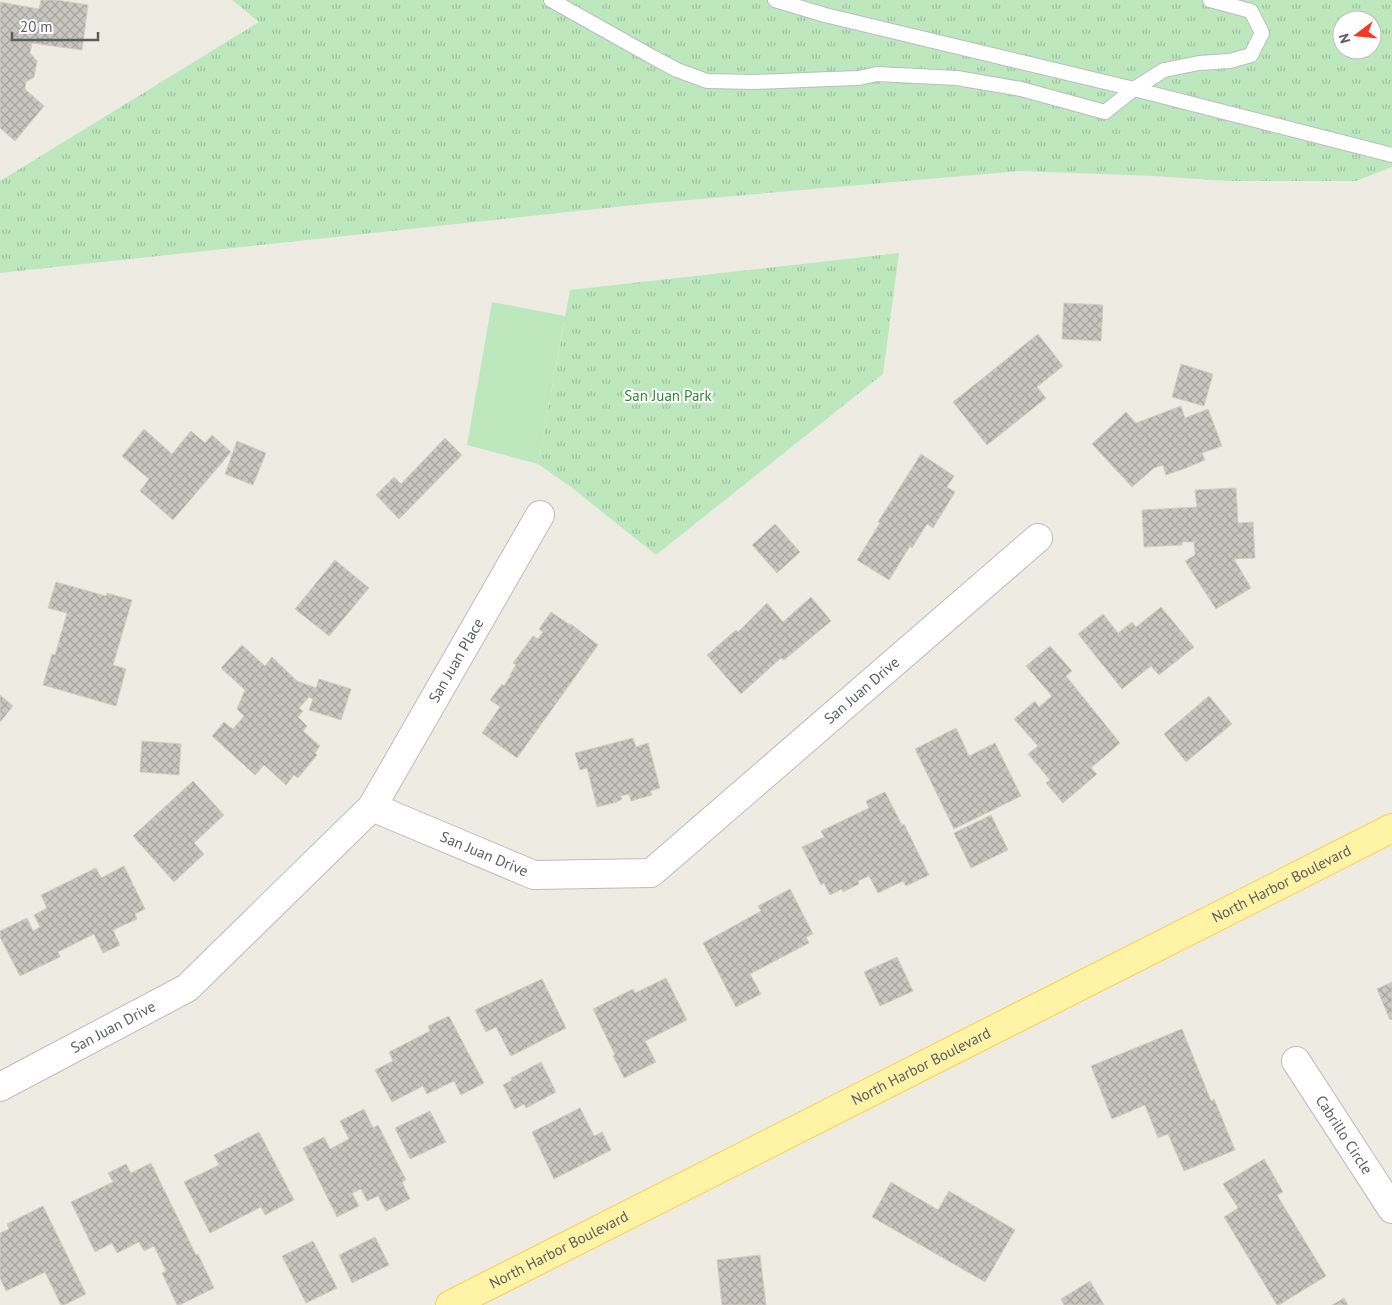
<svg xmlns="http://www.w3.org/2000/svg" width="1392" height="1305" font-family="'PT Sans',sans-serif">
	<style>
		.grass { fill: url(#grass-tufts); fill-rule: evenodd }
		.garden { fill: #bde8be }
		.building { fill: url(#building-cross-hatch); stroke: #d3cec0 }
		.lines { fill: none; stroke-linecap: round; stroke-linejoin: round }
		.service-casing { stroke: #babcc2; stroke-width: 16 }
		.minor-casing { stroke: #babcc2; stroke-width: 30 }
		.primary-casing { stroke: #facf4f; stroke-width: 30 }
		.service { stroke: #fff; stroke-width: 14 }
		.minor { stroke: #fff; stroke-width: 28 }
		.primary { stroke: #fff3a6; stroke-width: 28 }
		.labels { text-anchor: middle; stroke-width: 4; stroke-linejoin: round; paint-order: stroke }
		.park-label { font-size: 15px; fill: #2f8736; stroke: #fff }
		.street-label { font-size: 15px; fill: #5a5e64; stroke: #fff }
	</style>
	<defs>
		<pattern id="grass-tufts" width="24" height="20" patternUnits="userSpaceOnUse" patternTransform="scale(1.25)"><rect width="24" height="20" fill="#bde8be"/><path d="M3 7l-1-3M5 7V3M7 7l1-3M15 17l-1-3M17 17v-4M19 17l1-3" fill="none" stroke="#9dbf9e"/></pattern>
		<pattern id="building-cross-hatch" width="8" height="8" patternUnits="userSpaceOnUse" patternTransform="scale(1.25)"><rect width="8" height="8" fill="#c9c6bf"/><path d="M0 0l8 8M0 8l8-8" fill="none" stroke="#a6a49f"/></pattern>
	</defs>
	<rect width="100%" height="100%" fill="#eeece2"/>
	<path class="grass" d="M 232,0 L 1392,0 L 1392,167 L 1356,181 L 1227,181 L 1154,176 L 1020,171 L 643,204 L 0,273 L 0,181 L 259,22 ZM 1342,20 L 1372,20 L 1372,50 L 1342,50 Z
		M 899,253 L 883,374 L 656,555 L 571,487 L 538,464 L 570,290 Z"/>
	<path class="garden" d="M 492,302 L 565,316 L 538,464 L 467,445 Z"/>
	<path class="building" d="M 41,0 L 57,0 L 88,5 L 82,50 L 32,43 L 30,53 L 37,61 L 34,77 L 26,82 L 25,89 L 44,106 L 15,141 L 0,128 L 0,2 L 39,9 Z
		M 1064,303 L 1103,305 L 1101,341 L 1062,339 Z
		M 1038,334 L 1063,366 L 1037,387 L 1046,398 L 987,445 L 953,402 Z
		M 1181,364 L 1213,374 L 1204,406 L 1172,397 Z
		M 1181,406 L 1185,418 L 1208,409 L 1222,446 L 1202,453 L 1205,460 L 1186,468 L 1166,475 L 1163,465 L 1154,468 L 1132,487 L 1092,444 L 1126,412 L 1136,423 Z
		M 144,429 L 172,454 L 191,431 L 205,443 L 212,435 L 231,452 L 173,520 L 140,491 L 149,479 L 122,456 Z
		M 445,438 L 462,455 L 399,519 L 376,495 L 394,477 L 401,484 Z
		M 237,441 L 266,453 L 253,485 L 225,474 Z
		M 921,454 L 954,476 L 947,487 L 955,492 L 933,528 L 927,524 L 912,548 L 910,546 L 889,580 L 857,560 L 880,523 L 878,522 Z
		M 1236,488 L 1238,523 L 1253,522 L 1255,558 L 1234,559 L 1251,588 L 1216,609 L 1185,561 L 1195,555 L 1194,542 L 1182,542 L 1182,545 L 1144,547 L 1142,510 L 1197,507 L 1195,490 Z
		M 775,524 L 800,552 L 777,573 L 752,545 Z
		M 335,560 L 369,588 L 329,636 L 295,609 Z
		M 56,582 L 106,596 L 107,593 L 132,600 L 113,665 L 126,669 L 116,706 L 43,685 L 52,654 L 55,655 L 67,613 L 48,608 Z
		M 811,597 L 831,621 L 784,660 L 781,658 L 741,694 L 707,655 L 736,630 L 738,632 L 767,603 L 783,622 Z
		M 1161,607 L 1194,647 L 1159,675 L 1151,666 L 1122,689 L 1078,634 L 1103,614 L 1118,633 L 1132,622 L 1136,627 Z
		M 551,612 L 570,625 L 571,624 L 598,645 L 517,758 L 482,733 L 500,707 L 490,700 L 502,684 L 504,686 L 511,675 L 510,675 L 516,665 L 513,663 L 533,636 L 538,639 L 543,632 L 539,629 Z
		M 242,645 L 265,666 L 272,657 L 297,681 L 316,688 L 319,679 L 351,689 L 341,720 L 309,710 L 313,699 L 309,697 L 299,708 L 303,711 L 298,717 L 307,726 L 303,731 L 320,746 L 315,753 L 317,755 L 298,778 L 294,775 L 286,785 L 264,765 L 255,775 L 212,736 L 224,722 L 233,729 L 244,716 L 237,709 L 245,690 L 221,668 Z
		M 1050,646 L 1072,671 L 1066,676 L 1120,743 L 1091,768 L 1097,774 L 1063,803 L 1046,783 L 1050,780 L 1028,754 L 1038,746 L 1014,719 L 1035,701 L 1039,707 L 1052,696 L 1026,666 Z
		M 0,695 L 13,706 L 0,722 Z
		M 1209,696 L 1232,724 L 1186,762 L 1164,734 Z
		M 956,728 L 969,756 L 995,743 L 1021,796 L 954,829 L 915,749 Z
		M 633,738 L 636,747 L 648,743 L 660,788 L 650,791 L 652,795 L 631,801 L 629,794 L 621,796 L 622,799 L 617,802 L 597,807 L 587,768 L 580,770 L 575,753 Z
		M 142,741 L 181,744 L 179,775 L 140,772 Z
		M 193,781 L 224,815 L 194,843 L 204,854 L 174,882 L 133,836 Z
		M 885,792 L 902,825 L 904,824 L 929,875 L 906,886 L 903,881 L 878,893 L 869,876 L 858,881 L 859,884 L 843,892 L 842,889 L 830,895 L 824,883 L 821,885 L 802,847 L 824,837 L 821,831 L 869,808 L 866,801 Z
		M 991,815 L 1008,850 L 971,868 L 954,833 Z
		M 124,866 L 145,909 L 135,914 L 137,919 L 113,930 L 120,945 L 103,953 L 94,934 L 58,952 L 60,957 L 20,976 L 0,937 L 0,931 L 27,918 L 33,931 L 40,927 L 34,915 L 47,908 L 41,895 L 96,868 L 101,878 Z
		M 790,889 L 813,934 L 806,937 L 809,943 L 750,974 L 761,994 L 736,1007 L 703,943 L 761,911 L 758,906 Z
		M 897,957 L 913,991 L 880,1006 L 864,972 Z
		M 666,978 L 687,1020 L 645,1041 L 656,1062 L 624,1078 L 613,1056 L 615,1055 L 593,1009 L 633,989 L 635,993 Z
		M 542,979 L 566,1028 L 511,1056 L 496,1027 L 486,1032 L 475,1010 Z
		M 1392,982 L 1392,1019 L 1390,1020 L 1377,989 Z
		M 449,1016 L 484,1083 L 461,1095 L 454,1081 L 427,1094 L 423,1086 L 392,1102 L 375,1070 L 393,1061 L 389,1052 L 430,1031 L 428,1026 Z
		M 1182,1029 L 1211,1101 L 1214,1099 L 1235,1150 L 1184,1171 L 1168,1134 L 1158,1138 L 1145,1105 L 1112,1119 L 1091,1066 Z
		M 541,1062 L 556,1092 L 526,1108 L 524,1104 L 515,1109 L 503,1085 L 512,1080 L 511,1078 Z
		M 580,1108 L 594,1136 L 602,1132 L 611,1150 L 554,1179 L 532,1132 Z
		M 364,1109 L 373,1128 L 378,1125 L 406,1180 L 402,1182 L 410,1199 L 386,1211 L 378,1196 L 367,1201 L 361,1189 L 352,1193 L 359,1206 L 337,1217 L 303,1148 L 324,1137 L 330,1149 L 349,1139 L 340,1121 Z
		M 430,1111 L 446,1142 L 410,1159 L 395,1128 Z
		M 259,1132 L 294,1200 L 265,1215 L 261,1207 L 210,1233 L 184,1182 L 219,1165 L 214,1155 Z
		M 1264,1159 L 1283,1192 L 1277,1195 L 1326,1276 L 1279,1305 L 1277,1305 L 1224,1217 L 1238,1208 L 1223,1184 Z
		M 151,1163 L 196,1255 L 198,1254 L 214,1288 L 180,1305 L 177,1305 L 162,1273 L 166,1271 L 154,1246 L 144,1251 L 139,1242 L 117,1253 L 112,1243 L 95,1252 L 71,1202 L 113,1182 L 108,1173 L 126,1164 L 131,1173 Z
		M 891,1182 L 938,1210 L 949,1191 L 1015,1230 L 985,1282 L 872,1217 Z
		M 43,1206 L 86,1294 L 64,1305 L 61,1305 L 45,1272 L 6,1291 L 0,1278 L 0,1238 L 1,1237 L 0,1233 L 9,1229 L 7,1224 Z
		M 375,1237 L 389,1265 L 352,1283 L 339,1255 Z
		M 313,1241 L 337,1288 L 306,1303 L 282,1256 Z
		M 760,1255 L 766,1305 L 722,1305 L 717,1260 Z
		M 1090,1281 L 1104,1305 L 1064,1305 L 1061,1299 Z
		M 1344,1298 L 1348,1305 L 1332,1305 Z"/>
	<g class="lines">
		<defs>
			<path id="service" d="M 551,0 L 649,55 L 677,70 L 707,81 L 754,82 L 830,79 L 859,78 L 877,74 L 957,78 L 1021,89 L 1105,112 L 1134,89 L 1164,70 L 1199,63 L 1230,61 L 1251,55 L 1262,33 L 1251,11 L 1210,0
				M 775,0 L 825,15 L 1134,89 L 1392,155"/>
			<g id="minor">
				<path id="s1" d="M 372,807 L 540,515"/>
				<path id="s2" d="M 1296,1061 L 1392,1209"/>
				<path id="s3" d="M 0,1087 L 187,988 L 372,807 L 534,875 L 651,873 L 1038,538"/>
			</g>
			<g id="primary">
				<path id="s4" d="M 450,1305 L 1392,828"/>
			</g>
		</defs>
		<use href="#service" class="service-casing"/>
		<use href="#minor" class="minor-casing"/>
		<use href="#primary" class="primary-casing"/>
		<use href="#service" class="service"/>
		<use href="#minor" class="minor"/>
		<use href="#primary" class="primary"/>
	</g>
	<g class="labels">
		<g class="park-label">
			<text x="668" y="401">San Juan Park</text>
		</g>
		<g class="street-label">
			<text dy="5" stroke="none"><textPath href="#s1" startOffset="169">San Juan Place</textPath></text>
			<text dy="5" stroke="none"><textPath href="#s3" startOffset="1042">San Juan Drive</textPath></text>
			<text dy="5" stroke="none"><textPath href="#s3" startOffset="592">San Juan Drive</textPath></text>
			<text dy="5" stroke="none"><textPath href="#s4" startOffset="932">North Harbor Boulevard</textPath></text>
			<text dy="5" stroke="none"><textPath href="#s3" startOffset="128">San Juan Drive</textPath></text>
			<text dy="5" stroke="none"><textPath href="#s4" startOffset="528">North Harbor Boulevard</textPath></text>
			<text dy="5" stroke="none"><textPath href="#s2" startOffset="88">Cabrillo Circle</textPath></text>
			<text dy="5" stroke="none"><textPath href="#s4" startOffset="122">North Harbor Boulevard</textPath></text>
		</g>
	</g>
	<g transform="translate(1357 35) rotate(254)"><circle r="24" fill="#ffffff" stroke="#bdbfc1"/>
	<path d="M0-4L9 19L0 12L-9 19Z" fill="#f43822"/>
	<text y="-8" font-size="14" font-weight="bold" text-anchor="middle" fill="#5a5e64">N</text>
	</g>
	<path d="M12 32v8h86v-8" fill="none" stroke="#5a5e64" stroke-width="2.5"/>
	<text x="20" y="32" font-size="15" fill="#5a5e64" stroke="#ffffff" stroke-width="4" paint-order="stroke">20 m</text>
</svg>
